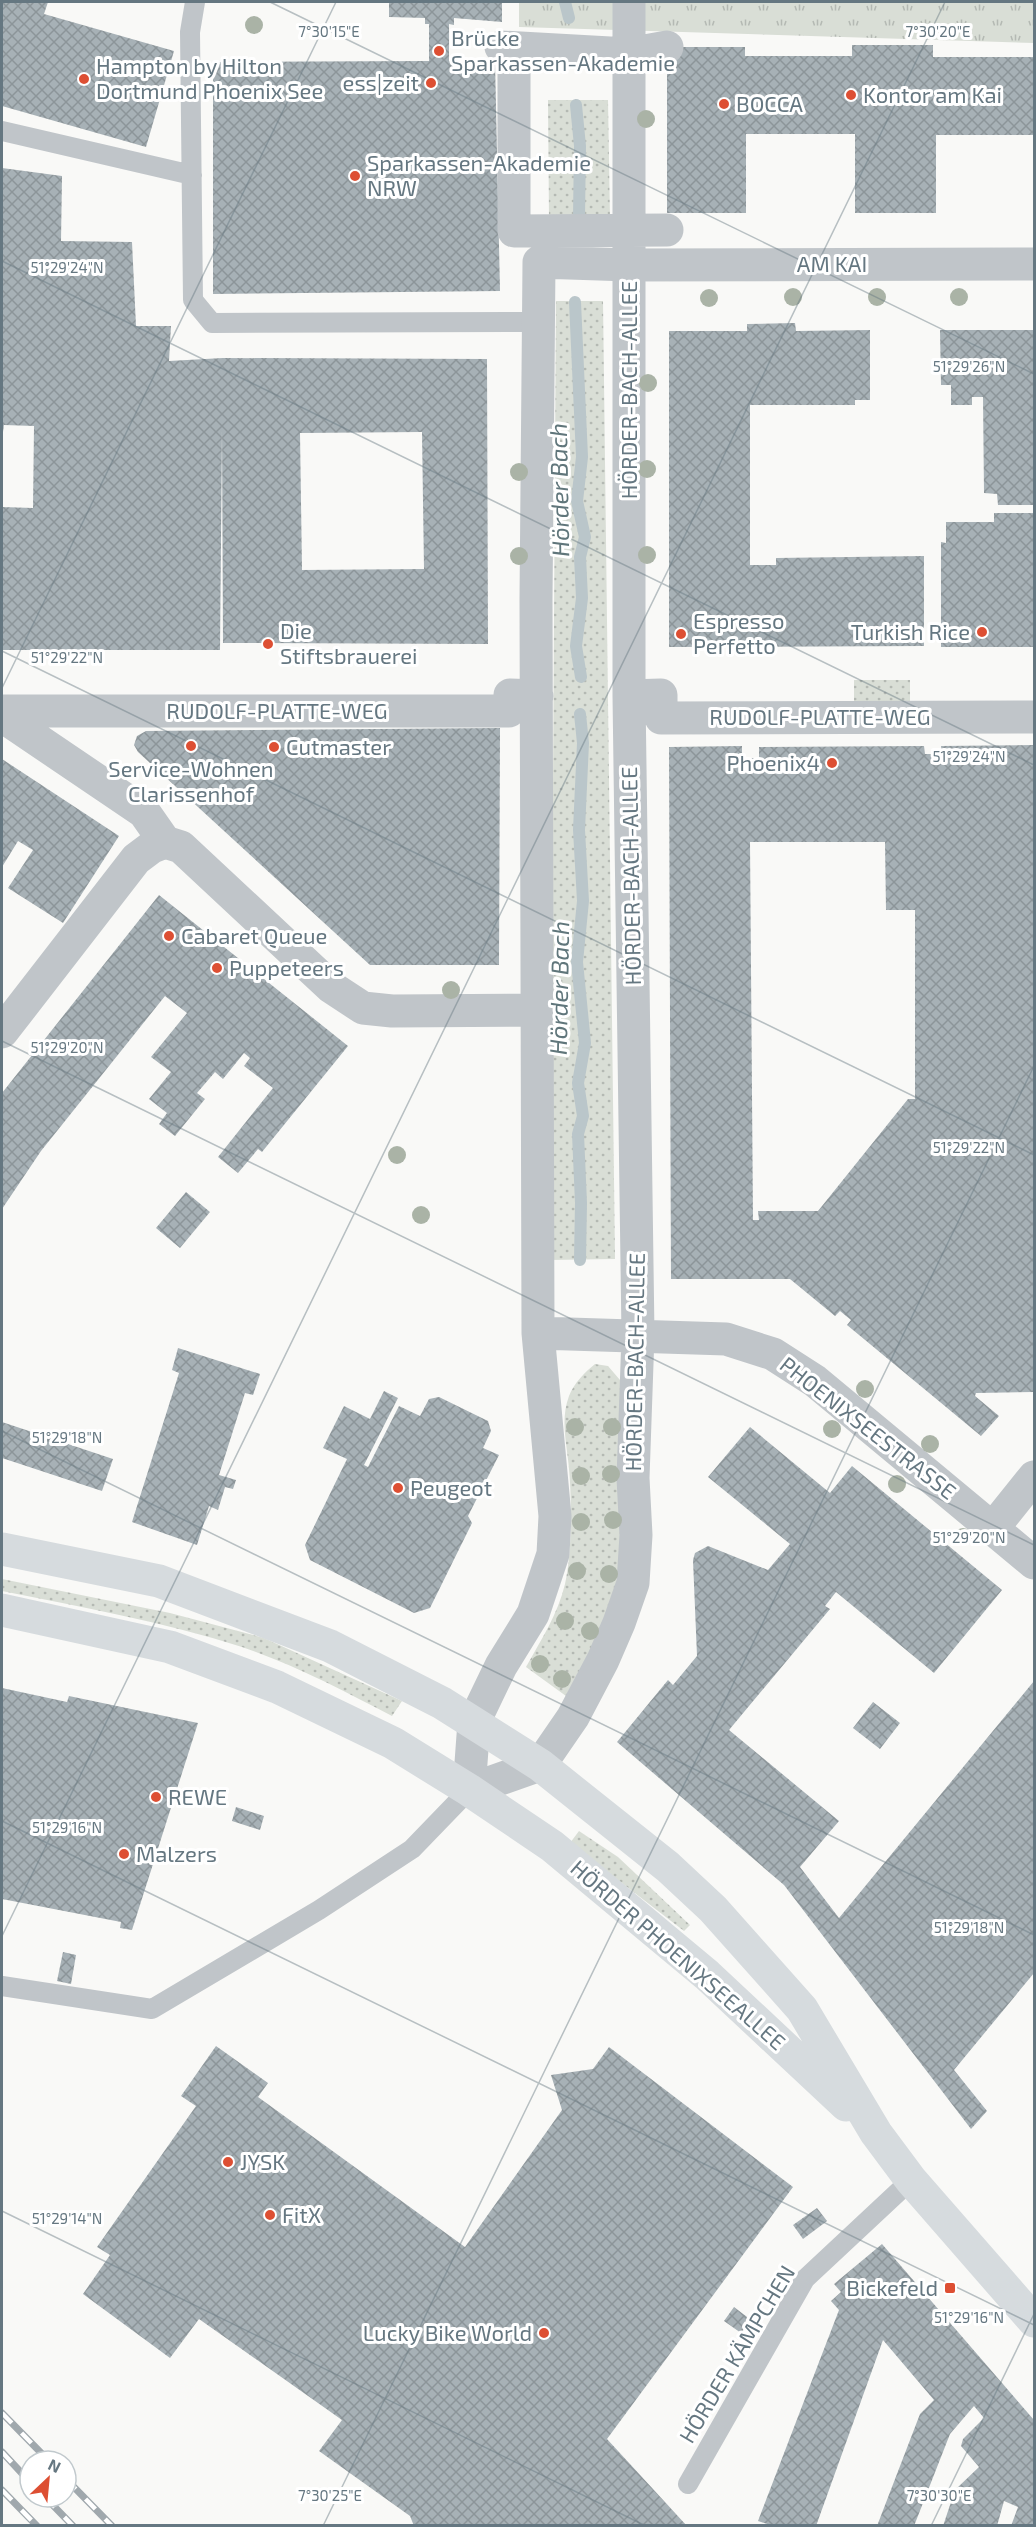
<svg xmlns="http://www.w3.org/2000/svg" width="1036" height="2527" font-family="'Exo 2',sans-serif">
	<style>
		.grass { fill: url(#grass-dots) }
		.park { fill: url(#park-tufts) }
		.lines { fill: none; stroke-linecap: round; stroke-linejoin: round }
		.stream { stroke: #bac6ca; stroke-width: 12 }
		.building { fill: url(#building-cross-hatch); fill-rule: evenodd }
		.lane { stroke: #c0c5c9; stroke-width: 20 }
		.street { stroke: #c0c5c9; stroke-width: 33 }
		.secondary { stroke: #d6dbde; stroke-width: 33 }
		.rail-casing { stroke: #a0a8ad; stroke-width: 7 }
		.rail { stroke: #fff; stroke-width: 4.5; stroke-dasharray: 14; stroke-linecap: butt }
		.tree { fill: #aab3a6 }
		.ticks { fill: none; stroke: #657781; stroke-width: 1.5; stroke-opacity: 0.45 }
		.poi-dot { fill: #dd4f33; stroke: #fff; stroke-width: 2 }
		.labels { text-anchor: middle; stroke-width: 6; stroke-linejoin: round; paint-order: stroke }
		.poi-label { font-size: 22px; fill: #657781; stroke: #fff; text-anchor: start }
		.street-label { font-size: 22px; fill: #657781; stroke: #fff }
		.water-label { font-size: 24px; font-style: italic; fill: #60767b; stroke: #fff }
		.ticks-label { font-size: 15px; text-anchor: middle; fill: #657781; stroke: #fff; stroke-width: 6; stroke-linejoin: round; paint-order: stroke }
	</style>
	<defs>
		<pattern id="grass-dots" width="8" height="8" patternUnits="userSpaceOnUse" patternTransform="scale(1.5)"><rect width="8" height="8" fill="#d9ded6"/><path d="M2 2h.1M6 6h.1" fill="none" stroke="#b4b9b3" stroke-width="1.8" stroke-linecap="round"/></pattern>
		<pattern id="park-tufts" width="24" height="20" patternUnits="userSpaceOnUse" patternTransform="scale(1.5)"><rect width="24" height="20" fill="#d9ded6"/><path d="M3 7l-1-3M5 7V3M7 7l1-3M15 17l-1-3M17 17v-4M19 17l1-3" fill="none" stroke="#b4b9b3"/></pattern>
		<pattern id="building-cross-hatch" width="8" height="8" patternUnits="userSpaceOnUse" patternTransform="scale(1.5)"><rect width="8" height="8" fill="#a7b1b6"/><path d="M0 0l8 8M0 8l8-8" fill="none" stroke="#8c9599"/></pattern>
	</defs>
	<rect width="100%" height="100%" fill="#f9f9f7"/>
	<path class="grass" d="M 548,100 L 608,100 L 610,219 L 549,220 Z
		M 556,301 L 603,301 L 615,1259 L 550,1260 Z
		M 854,680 L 910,680 L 910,712 L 854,712 Z
		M 595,1364 L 608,1366 L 620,1380 L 623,1563 L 614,1605 L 566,1696 L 526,1667 C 541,1640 558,1614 565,1584 C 572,1554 572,1500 569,1469 C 567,1444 560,1420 569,1396 C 574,1383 585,1372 595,1364 Z
		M 2,1579 L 170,1613 L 264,1638 L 402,1701 L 392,1716 C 344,1691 295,1665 242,1647 C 164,1622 82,1607 2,1591 Z
		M 579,1831 L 618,1857 L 690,1925 L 684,1931 L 570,1843 Z"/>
	<path class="park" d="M 519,2 L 1034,2 L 1034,43 L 519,27 Z"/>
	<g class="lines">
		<path class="stream" d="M 565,2 L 569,18
			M 576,105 L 580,146 L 579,216
			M 575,302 L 582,457 L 577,501 L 585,537 L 580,557 L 582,598 L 576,646 L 581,677
			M 580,714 L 583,743 L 579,830 L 583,901 L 577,962 L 585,1043 L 578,1083 L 583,1116 L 578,1134 L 581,1203 L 580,1260"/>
	</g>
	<path class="building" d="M 2,2 L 48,2 L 44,14 L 174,51 L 146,147 L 2,106 Z
		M 389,2 L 502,2 L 502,22 L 454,18 L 454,25 L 449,24 L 449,61 L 495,61 L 500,291 L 213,294 L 213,62 L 429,61 L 429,24 L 425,24 L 425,18 L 389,17 Z
		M 852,45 L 933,45 L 933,57 L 1034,57 L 1034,135 L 936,135 L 936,213 L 855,213 L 855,134 L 746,134 L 746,213 L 667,213 L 667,47 L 745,47 L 745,56 L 852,56 Z
		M 2,168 L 62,176 L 61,241 L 132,242 L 136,326 L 171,326 L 169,361 L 223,358 L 487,359 L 488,644 L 223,643 L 222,429 L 220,650 L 2,650 L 2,507 L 33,508 L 34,426 L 4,425 L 3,432 L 2,432 ZM 422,432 L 424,569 L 302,570 L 300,433 Z
		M 795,323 L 796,331 L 870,330 L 870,400 L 855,400 L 855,405 L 750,405 L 750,565 L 776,565 L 776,558 L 924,556 L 924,646 L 669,647 L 669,331 L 747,331 L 747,324 Z
		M 940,330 L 1034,330 L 1034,505 L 998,505 L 997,494 L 984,493 L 983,397 L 972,397 L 972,405 L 951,405 L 951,385 L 941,385 Z
		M 994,513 L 1034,513 L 1034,647 L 941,647 L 941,542 L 946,543 L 946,522 L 994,522 Z
		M 500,728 L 499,965 L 370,965 L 138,752 L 134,745 L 137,736 L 146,731 Z
		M 1034,745 L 1034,1392 L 976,1393 L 975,1396 L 999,1416 L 981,1436 L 847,1325 L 851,1320 L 840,1311 L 835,1316 L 790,1279 L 671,1279 L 669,747 L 742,746 L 742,758 L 759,758 L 759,747 L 924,746 L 925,754 L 942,754 L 941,746 ZM 750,842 L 885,842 L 886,910 L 915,910 L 915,1099 L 908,1099 L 818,1211 L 758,1211 L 759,1220 L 753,1220 Z
		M 2,759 L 119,836 L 63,923 L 8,888 L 33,850 L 18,841 L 2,867 Z
		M 159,895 L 348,1046 L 262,1152 L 258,1149 L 238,1173 L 218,1157 L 273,1088 L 244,1066 L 250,1058 L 244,1053 L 223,1079 L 215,1072 L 197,1093 L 205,1099 L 175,1136 L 159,1124 L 167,1113 L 149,1099 L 171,1072 L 151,1057 L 187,1013 L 165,996 L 41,1151 L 2,1209 L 2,1093 Z
		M 186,1192 L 210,1212 L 180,1248 L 156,1228 Z
		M 178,1348 L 260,1374 L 253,1395 L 245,1393 L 219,1475 L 236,1480 L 233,1489 L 225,1487 L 218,1510 L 209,1506 L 197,1545 L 132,1522 L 179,1373 L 172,1370 Z
		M 384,1391 L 398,1398 L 364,1465 L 368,1467 L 399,1406 L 420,1416 L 429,1399 L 439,1397 L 488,1421 L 491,1431 L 483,1448 L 499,1455 L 468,1516 L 472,1523 L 430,1608 L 414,1613 L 310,1560 L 305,1545 L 347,1459 L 323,1448 L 344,1406 L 370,1419 Z
		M 2,1422 L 113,1459 L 102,1491 L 2,1458 Z
		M 750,1427 L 830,1493 L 852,1466 L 1002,1590 L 934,1673 L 836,1592 L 825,1606 L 830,1609 L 729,1730 L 839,1821 L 800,1867 L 839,1918 L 1034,1681 L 1034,1973 L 954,2070 L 987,2111 L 971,2129 L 784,1885 L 617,1742 L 668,1680 L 673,1685 L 697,1656 L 693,1560 L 695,1553 L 708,1546 L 768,1570 L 790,1544 L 708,1477 Z
		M 2,1688 L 67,1702 L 69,1696 L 198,1723 L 132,1930 L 120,1928 L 121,1922 L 2,1899 Z
		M 873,1702 L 900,1723 L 880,1749 L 853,1728 Z
		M 236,1807 L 264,1816 L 260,1830 L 232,1821 Z
		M 63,1952 L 76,1955 L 71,1984 L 57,1981 Z
		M 216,2046 L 268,2083 L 258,2097 L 465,2247 L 562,2110 L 551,2075 L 593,2069 L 609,2047 L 793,2187 L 607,2439 L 687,2526 L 414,2526 L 410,2516 L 319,2451 L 342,2420 L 199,2319 L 170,2358 L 83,2294 L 110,2255 L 97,2247 L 196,2106 L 181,2096 Z
		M 817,2208 L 827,2221 L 803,2239 L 793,2225 Z
		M 882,2244 L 1034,2420 L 1034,2526 L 1011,2526 L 1018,2507 L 1004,2501 L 997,2526 L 943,2526 L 955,2490 L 979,2467 L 961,2446 L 963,2439 L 984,2418 L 974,2406 L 950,2434 L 914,2526 L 877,2526 L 920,2414 L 934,2400 L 883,2340 L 816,2526 L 773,2526 L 758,2521 L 839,2310 L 831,2301 L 841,2292 L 834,2284 Z
		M 734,2307 L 751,2320 L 741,2333 L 724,2321 Z"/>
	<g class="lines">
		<path class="lane" d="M 195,2 L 190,32 L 193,300 L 212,323 L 537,322
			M 2,131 L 192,175
			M 2,1986 L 152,2009 L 319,1910 L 412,1849 L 469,1790
			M 688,2484 L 805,2279 L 911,2180"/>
		<path class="street" d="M 629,2 L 629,696 L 638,1335 L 633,1478 L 636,1535 L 633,1583 L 619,1623 L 603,1660 L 573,1717 L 540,1765 L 469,1790 L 474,1722 L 501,1666 L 533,1614 L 553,1554 L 555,1516 L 538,1333 L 536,599 L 539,262 L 629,265 L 1034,264
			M 501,47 L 628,54 L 667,47
			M 514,48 L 514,231 L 667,230
			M 629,696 L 661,695 L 661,718 L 1034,717
			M 2,711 L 509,711 L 510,695 L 537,696
			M 2,716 L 144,812 L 165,842 L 181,847 L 331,987 L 363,1008 L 392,1011 L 537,1010
			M 2,1032 L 136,859 L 152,847 L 165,842
			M 538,1333 L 726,1339 L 773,1354 L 815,1381 L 1034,1563
			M 993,1528 L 1034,1477"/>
		<path class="secondary" d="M 2,1549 L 159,1581 L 330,1646 L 442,1703 L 540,1765 L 668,1867 L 713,1909 L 802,2009 L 876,2133 L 911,2180 L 1034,2321
			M 2,1610 L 170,1647 L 277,1687 L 393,1743 L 469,1790 L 552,1846 L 707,1975 L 846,2105"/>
		<defs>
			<path id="rail" d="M 2,2413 L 49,2461
				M 2,2452 L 30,2482
				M 66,2479 L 112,2526
				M 2,2490 L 37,2526
				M 45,2497 L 73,2526"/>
		</defs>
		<use href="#rail" class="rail-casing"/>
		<use href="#rail" class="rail"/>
	</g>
	<g class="tree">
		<circle cx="254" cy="25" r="9"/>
		<circle cx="646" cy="119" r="9"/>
		<circle cx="793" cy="297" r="9"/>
		<circle cx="877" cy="297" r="9"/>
		<circle cx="959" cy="297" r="9"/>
		<circle cx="709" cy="298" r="9"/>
		<circle cx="648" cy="383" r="9"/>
		<circle cx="647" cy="469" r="9"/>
		<circle cx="519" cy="472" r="9"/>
		<circle cx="647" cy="555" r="9"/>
		<circle cx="519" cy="556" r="9"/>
		<circle cx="451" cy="990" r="9"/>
		<circle cx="397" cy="1155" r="9"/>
		<circle cx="421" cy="1215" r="9"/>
		<circle cx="865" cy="1389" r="9"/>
		<circle cx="575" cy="1427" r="9"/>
		<circle cx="612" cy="1427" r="9"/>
		<circle cx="832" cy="1429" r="9"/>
		<circle cx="930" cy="1444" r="9"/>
		<circle cx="611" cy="1474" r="9"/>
		<circle cx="581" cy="1476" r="9"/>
		<circle cx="897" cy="1484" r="9"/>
		<circle cx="613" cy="1520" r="9"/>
		<circle cx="581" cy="1522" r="9"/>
		<circle cx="963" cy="1537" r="9"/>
		<circle cx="577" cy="1571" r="9"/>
		<circle cx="609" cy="1574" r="9"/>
		<circle cx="565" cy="1621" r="9"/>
		<circle cx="590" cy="1631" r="9"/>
		<circle cx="540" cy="1664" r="9"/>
		<circle cx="562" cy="1679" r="9"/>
	</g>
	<path class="ticks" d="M 270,2 L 1034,374M 2,261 L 1034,765M 2,651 L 1034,1155M 2,688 L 336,2M 2,1041 L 1034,1545M 2,1431 L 1034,1935M 2,1821 L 1034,2325M 2,1936 L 945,2M 2,2211 L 646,2526M 323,2526 L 1034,1066M 931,2526 L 1034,2314"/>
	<g class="poi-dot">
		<circle cx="439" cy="51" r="6"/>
		<circle cx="84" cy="79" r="6"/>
		<circle cx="431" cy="83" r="6"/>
		<circle cx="851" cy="95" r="6"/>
		<circle cx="724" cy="104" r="6"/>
		<circle cx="355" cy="176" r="6"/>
		<circle cx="982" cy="632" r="6"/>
		<circle cx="681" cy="634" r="6"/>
		<circle cx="268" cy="644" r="6"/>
		<circle cx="191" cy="746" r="6"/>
		<circle cx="274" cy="747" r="6"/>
		<circle cx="832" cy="763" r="6"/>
		<circle cx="169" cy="936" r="6"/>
		<circle cx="217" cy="968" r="6"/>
		<circle cx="398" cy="1488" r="6"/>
		<circle cx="156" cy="1797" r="6"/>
		<circle cx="124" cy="1854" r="6"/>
		<circle cx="228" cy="2162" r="6"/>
		<circle cx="270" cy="2215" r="6"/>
		<rect x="944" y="2282" width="12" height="12" rx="3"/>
		<circle cx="544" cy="2333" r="6"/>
	</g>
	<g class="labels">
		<g class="poi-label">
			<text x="451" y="46">Brücke<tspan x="451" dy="25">Sparkassen-Akademie</tspan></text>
			<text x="96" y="74">Hampton by Hilton<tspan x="96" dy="25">Dortmund Phoenix See</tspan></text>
			<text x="419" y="91" text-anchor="end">ess|zeit</text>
			<text x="863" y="103">Kontor am Kai</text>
			<text x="736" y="112">BOCCA</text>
			<text x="367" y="171">Sparkassen-Akademie<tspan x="367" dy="25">NRW</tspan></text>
			<text x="693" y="629">Espresso<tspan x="693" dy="25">Perfetto</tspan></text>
			<text x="280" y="639">Die<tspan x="280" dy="25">Stiftsbrauerei</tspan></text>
			<text x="970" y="640" text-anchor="end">Turkish Rice</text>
			<text x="286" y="755">Cutmaster</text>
			<text x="820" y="771" text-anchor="end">Phoenix4</text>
			<text x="191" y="777" text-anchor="middle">Service-Wohnen<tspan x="191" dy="25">Clarissenhof</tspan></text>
			<text x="181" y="944">Cabaret Queue</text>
			<text x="229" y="976">Puppeteers</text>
			<text x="410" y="1496">Peugeot</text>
			<text x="168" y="1805">REWE</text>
			<text x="136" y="1862">Malzers</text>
			<text x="240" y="2170">JYSK</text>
			<text x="282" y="2223">FitX</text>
			<text x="938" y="2296" text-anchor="end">Bickefeld</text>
			<text x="532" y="2341" text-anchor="end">Lucky Bike World</text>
		</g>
		<g class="street-label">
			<text x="832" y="272">AM KAI</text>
			<text transform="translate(629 390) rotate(-90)" y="8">HÖRDER-BACH-ALLEE</text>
			<text x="277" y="719">RUDOLF-PLATTE-WEG</text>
			<text x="820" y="725">RUDOLF-PLATTE-WEG</text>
			<text transform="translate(631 876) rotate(-91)" y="8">HÖRDER-BACH-ALLEE</text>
			<text transform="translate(635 1362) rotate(-89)" y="8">HÖRDER-BACH-ALLEE</text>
			<text transform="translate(868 1428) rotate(38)" y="8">PHOENIXSEESTRASSE</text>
			<text transform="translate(678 1955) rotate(41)" y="8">HÖRDER PHOENIXSEEALLEE</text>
			<text transform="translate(737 2354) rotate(-59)" y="8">HÖRDER KÄMPCHEN</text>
		</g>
		<g class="water-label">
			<text transform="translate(560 490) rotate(-91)" y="8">Hörder Bach</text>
			<text transform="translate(560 988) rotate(-89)" y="8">Hörder Bach</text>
		</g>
	</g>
	<g class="ticks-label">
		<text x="329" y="37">7°30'15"E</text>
		<text x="938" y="37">7°30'20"E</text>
		<text x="67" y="273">51°29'24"N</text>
		<text x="969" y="372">51°29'26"N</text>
		<text x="67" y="663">51°29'22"N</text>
		<text x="969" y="762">51°29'24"N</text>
		<text x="67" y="1053">51°29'20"N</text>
		<text x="969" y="1153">51°29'22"N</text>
		<text x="67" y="1443">51°29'18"N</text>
		<text x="969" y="1543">51°29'20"N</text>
		<text x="67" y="1833">51°29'16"N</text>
		<text x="969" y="1933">51°29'18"N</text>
		<text x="67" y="2224">51°29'14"N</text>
		<text x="969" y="2323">51°29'16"N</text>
		<text x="330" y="2501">7°30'25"E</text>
		<text x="939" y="2501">7°30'30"E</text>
	</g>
	<rect width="1036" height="2527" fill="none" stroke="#657781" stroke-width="6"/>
	<g transform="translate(48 2479) rotate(26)"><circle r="28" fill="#ffffff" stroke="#c1c9cd" stroke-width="1.5"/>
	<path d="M0-4.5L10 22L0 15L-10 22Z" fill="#dd4f33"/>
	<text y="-9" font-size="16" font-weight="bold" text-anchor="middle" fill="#657781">N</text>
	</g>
</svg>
